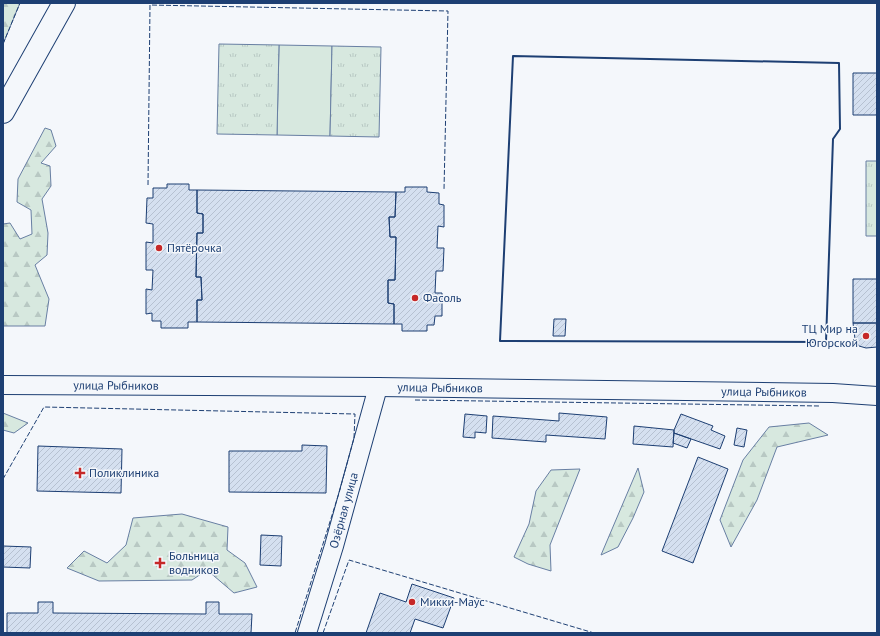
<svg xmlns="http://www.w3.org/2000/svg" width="880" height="636" font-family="'PT Sans',sans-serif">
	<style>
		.green { fill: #d7e8df; stroke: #687fa3 }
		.forest { fill: url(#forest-firs); stroke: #687fa3 }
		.park { fill: url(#park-tufts); stroke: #687fa3 }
		.building { fill: url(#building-hatch); stroke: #1d3f73 }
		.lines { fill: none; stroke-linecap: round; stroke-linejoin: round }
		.street-casing { stroke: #1d3f73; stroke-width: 20 }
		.primary-casing { stroke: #1d3f73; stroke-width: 24 }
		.street { stroke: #f4f7fb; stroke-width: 18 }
		.primary { stroke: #f4f7fb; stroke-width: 22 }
		.fence { stroke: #1d3f73; stroke-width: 1; stroke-dasharray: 5 2; stroke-linecap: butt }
		.wall { stroke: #1d3f73; stroke-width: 2 }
		.poi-dot { fill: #c62828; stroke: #f4f7fb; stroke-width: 1.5 }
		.labels { text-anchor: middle; stroke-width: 3; stroke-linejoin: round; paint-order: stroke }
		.poi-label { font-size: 12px; fill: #1d3f73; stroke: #f4f7fb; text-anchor: start }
		.street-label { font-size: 12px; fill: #1d3f73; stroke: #f4f7fb }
	</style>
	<defs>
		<pattern id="forest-firs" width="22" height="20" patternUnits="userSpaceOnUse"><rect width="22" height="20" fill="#d7e8df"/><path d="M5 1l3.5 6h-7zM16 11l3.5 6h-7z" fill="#b8c8c3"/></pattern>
		<pattern id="park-tufts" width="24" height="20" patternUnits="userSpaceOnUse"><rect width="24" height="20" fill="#d7e8df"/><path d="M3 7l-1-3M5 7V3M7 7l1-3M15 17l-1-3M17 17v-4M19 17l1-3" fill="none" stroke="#b8c8c3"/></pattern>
		<pattern id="building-hatch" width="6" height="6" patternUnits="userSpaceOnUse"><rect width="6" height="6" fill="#d5e0f0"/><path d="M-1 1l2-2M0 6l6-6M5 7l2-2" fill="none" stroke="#b6c1d1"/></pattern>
	</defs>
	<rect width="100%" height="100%" fill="#f4f7fb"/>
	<path class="green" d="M 279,45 L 332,46 L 330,136 L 277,135 Z"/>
	<path class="forest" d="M 3,3 L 20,3 L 3,44 Z
		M 45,128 L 51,130 L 56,146 L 41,163 L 50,166 L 51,186 L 42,199 L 48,233 L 47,255 L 35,265 L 49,299 L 45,326 L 3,326 L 3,224 L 10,223 L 20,239 L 32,234 L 31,210 L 17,202 L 18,179 Z
		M 3,413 L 28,423 L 14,433 L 3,430 Z
		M 809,423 L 828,435 L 777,447 L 757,500 L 731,547 L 720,520 L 743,460 L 769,427 Z
		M 638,468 L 644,492 L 633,518 L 618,547 L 601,555 Z
		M 580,469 L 550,545 L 551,571 L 528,564 L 514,557 L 529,524 L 536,491 L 551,470 Z
		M 182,514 L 228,527 L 227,550 L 245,563 L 257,587 L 234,593 L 207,570 L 192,580 L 99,581 L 67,568 L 84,551 L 107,563 L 126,545 L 133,518 Z"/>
	<path class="park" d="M 219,44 L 279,45 L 277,135 L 217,134 Z
		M 332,46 L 381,47 L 379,137 L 330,136 Z
		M 866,161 L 877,161 L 877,236 L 866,236 Z"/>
	<path class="building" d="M 853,73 L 877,73 L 877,115 L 853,115 Z
		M 167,184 L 189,184 L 189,190 L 197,190 L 197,213 L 203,214 L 203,233 L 197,233 L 196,277 L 201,277 L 202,300 L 197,300 L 197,322 L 188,322 L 188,328 L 161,328 L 161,321 L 152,321 L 152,313 L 146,314 L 146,289 L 152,290 L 153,270 L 146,270 L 146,242 L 153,243 L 153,224 L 146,223 L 147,198 L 153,198 L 153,188 L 167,188 Z
		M 405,187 L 427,187 L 427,192 L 439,193 L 439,204 L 444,205 L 444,227 L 438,226 L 437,248 L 444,248 L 443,271 L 436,271 L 435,293 L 442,293 L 442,316 L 435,316 L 434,325 L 427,325 L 427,331 L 402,331 L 402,324 L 394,324 L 394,304 L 388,303 L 388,280 L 395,280 L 396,237 L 390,237 L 389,217 L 395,217 L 396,192 L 405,192 Z
		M 197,190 L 396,192 L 395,217 L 389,217 L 390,237 L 396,237 L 395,280 L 388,280 L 388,303 L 394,304 L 394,324 L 197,322 L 197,300 L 202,300 L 201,277 L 196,277 L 197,233 L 203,233 L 203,214 L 197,213 Z
		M 853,279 L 877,279 L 877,323 L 853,323 Z
		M 554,319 L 566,319 L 565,336 L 553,336 Z
		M 853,323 L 877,323 L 877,347 L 866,348 L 859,346 L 855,339 Z
		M 559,413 L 607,417 L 605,439 L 546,435 L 546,442 L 492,438 L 493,416 L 559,421 Z
		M 465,414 L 487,416 L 486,433 L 475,432 L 475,438 L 463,437 Z
		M 681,414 L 713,426 L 711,430 L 725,436 L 720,449 L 674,433 L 674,430 Z
		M 634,426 L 674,430 L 673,447 L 633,444 Z
		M 737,428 L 747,430 L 744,447 L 734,445 Z
		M 674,433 L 691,439 L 687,448 L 673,443 Z
		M 302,445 L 327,446 L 326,493 L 229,492 L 229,451 L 302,451 Z
		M 38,446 L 122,449 L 121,493 L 37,491 Z
		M 698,457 L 728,469 L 693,563 L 662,551 Z
		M 261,535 L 282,536 L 281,566 L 260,565 Z
		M 3,546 L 31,547 L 30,568 L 3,567 Z
		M 412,584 L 454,598 L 443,628 L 415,619 L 410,633 L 366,633 L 380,593 L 406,602 Z
		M 38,602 L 53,602 L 53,613 L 206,614 L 206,602 L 219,602 L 219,614 L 252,614 L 251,633 L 7,633 L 7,613 L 38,613 Z"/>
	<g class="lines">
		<defs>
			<g id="street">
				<path id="s1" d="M 3,385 L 378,387 L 833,393 L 877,396"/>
				<path id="s2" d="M 307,633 L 334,546 L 378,387"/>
			</g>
			<path id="primary" d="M 3,112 L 64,3"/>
		</defs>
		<use href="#street" class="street-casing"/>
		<use href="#primary" class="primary-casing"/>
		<use href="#street" class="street"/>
		<use href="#primary" class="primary"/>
		<path class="fence" d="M 3,44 L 20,3
			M 148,185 L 150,5 L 448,11 L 444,190
			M 415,400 L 820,406
			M 3,479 L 44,407 L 355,414 L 354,438 L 339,493 L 295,633
			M 323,633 L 349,560 L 594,633"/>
		<path class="wall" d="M 513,56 L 839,63 L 840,129 L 833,139 L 826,342 L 500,341 Z"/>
	</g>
	<g class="poi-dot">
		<circle cx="159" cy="248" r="4"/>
		<circle cx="415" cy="298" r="4"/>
		<circle cx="866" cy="336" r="4"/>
		<path d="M78 467h4v4h4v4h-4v4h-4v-4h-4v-4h4z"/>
		<path d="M158 557h4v4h4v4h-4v4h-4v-4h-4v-4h4z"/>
		<circle cx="412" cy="602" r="4"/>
	</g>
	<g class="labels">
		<g class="poi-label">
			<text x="167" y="252">Пятёрочка</text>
			<text x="423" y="302">Фасоль</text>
			<text x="858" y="333" text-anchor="end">ТЦ Мир на<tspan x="858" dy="14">Югорской</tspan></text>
			<text x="89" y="477">Поликлиника</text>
			<text x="169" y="560">Больница<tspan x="169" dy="14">водников</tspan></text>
			<text x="420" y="606">Микки-Маус</text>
		</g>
		<g class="street-label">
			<text dy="4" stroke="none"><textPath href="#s1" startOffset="113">улица Рыбников</textPath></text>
			<text dy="4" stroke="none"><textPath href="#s1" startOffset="437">улица Рыбников</textPath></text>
			<text dy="4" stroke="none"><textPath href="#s1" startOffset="761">улица Рыбников</textPath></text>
			<text dy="4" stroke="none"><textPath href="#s2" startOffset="128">Озёрная улица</textPath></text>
		</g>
	</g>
	<rect width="880" height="636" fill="none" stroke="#1d3f73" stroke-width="8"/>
</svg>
